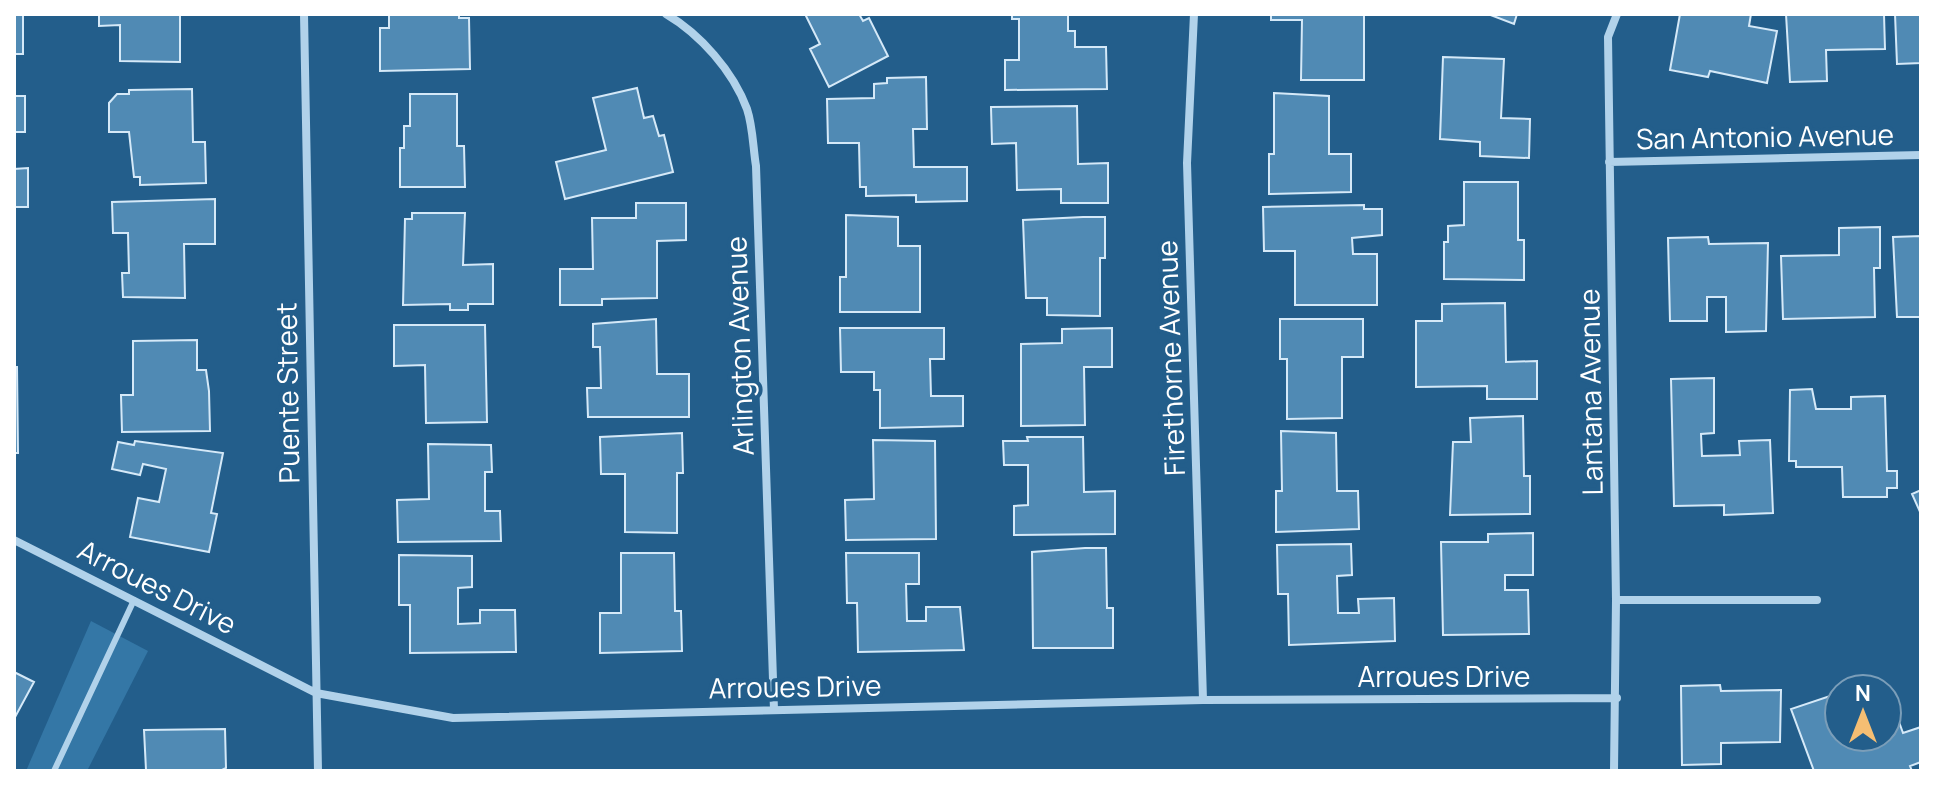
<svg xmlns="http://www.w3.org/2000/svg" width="1935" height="785" font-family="Manrope,sans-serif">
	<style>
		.green { fill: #3477a6 }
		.building { fill: #508ab4; stroke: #d5e9f8; stroke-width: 2 }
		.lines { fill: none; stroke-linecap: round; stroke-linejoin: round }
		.lane { stroke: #b1d2ea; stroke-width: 6 }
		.street { stroke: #b1d2ea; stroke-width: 8 }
		.labels { text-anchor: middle; stroke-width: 8; stroke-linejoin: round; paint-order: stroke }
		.street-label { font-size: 28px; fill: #fff; stroke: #235e8b }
	</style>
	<rect width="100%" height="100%" fill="#235e8b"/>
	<path class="green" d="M 91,621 L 148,651 L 87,771 L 26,771 Z"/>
	<path class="building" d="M 14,14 L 23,14 L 23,54 L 14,54 Z
		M 99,14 L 180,14 L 180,62 L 120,61 L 120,25 L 99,26 Z
		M 389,14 L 459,14 L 459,18 L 469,18 L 470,69 L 380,71 L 380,28 L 389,28 Z
		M 805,14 L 859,14 L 863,21 L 869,18 L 888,56 L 829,87 L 810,49 L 820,44 Z
		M 1012,14 L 1068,14 L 1068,31 L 1075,31 L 1075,47 L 1106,47 L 1107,89 L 1005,90 L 1005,60 L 1019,60 L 1019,19 L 1012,19 Z
		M 1271,14 L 1364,14 L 1364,80 L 1301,80 L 1302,20 L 1271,20 Z
		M 1488,14 L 1517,14 L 1514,24 Z
		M 1680,14 L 1751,14 L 1749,26 L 1777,31 L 1767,83 L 1710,71 L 1708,77 L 1670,70 Z
		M 1786,14 L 1884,14 L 1885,49 L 1826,50 L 1827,81 L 1790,82 Z
		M 1895,14 L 1921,14 L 1921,63 L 1897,64 Z
		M 1443,57 L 1504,59 L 1501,118 L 1530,119 L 1529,158 L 1480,156 L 1480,142 L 1440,139 Z
		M 926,77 L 927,129 L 913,129 L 914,167 L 967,167 L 967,201 L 916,202 L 916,195 L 866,196 L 866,187 L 860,187 L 859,143 L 828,143 L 827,99 L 874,98 L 874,84 L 887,83 L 887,78 Z
		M 637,88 L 644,118 L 653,116 L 659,136 L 664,135 L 673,172 L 565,199 L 556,162 L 606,150 L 593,98 Z
		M 192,89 L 193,142 L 205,142 L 206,183 L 140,185 L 140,177 L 134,177 L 129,132 L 109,132 L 109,103 L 117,94 L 129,94 L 129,90 Z
		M 1274,93 L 1329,96 L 1329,154 L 1351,154 L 1351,192 L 1269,194 L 1269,154 L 1274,154 Z
		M 410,94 L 457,94 L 457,146 L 464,146 L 465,187 L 400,187 L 400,148 L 404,148 L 404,126 L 410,126 Z
		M 14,96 L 25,96 L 25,132 L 14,132 Z
		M 1077,106 L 1078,164 L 1108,163 L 1108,203 L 1061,203 L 1061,189 L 1017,190 L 1016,143 L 992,144 L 991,107 Z
		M 28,168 L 28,207 L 14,207 L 14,169 Z
		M 1464,182 L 1518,182 L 1518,240 L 1524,240 L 1524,280 L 1444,279 L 1444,242 L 1448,242 L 1448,226 L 1464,225 Z
		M 215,199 L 215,244 L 184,244 L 185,298 L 123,297 L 122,273 L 129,273 L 128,233 L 113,233 L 112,202 Z
		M 636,203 L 686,203 L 686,240 L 657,241 L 657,298 L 602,299 L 602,305 L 560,305 L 560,269 L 593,269 L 592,218 L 636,218 Z
		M 1364,205 L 1364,209 L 1382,209 L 1382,235 L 1352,238 L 1353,254 L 1377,254 L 1377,305 L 1295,305 L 1295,251 L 1264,251 L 1263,207 Z
		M 412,213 L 465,213 L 463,265 L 493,264 L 493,304 L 468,304 L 468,310 L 450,310 L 450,304 L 403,305 L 405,219 L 412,219 Z
		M 846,215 L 898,217 L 898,246 L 920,246 L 920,312 L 840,312 L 840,277 L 846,277 Z
		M 1083,217 L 1105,217 L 1105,258 L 1100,258 L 1100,316 L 1047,315 L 1047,298 L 1026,298 L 1023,220 Z
		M 1880,227 L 1880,268 L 1874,268 L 1875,317 L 1783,319 L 1781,256 L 1839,255 L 1839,228 Z
		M 1921,236 L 1921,317 L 1897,317 L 1893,237 Z
		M 1708,237 L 1709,244 L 1768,243 L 1766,331 L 1726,332 L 1726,297 L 1707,297 L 1707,321 L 1670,321 L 1668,238 Z
		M 1505,303 L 1506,362 L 1537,361 L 1537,399 L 1487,399 L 1487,386 L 1416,387 L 1416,321 L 1442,321 L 1442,304 Z
		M 656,319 L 657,374 L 689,374 L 689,417 L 588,417 L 587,388 L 601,388 L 600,347 L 593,347 L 593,324 Z
		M 1280,319 L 1363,319 L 1363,357 L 1342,357 L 1342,418 L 1287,419 L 1287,359 L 1280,359 Z
		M 394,325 L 485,325 L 487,422 L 426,423 L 425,365 L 394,366 Z
		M 840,328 L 944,328 L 944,359 L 930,359 L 931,396 L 963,396 L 963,426 L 880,428 L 880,390 L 874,390 L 874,372 L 841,372 Z
		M 1112,328 L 1112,367 L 1084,367 L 1085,425 L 1021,426 L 1021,344 L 1062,343 L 1062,329 Z
		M 197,340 L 197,370 L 206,370 L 209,391 L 210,431 L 122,432 L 121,395 L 133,395 L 133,341 Z
		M 14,367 L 17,367 L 18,453 L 14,453 Z
		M 1714,378 L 1714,433 L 1701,434 L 1702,456 L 1740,455 L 1739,441 L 1770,440 L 1773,513 L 1724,515 L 1724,505 L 1674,506 L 1671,379 Z
		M 1812,389 L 1816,409 L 1851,409 L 1851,397 L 1885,396 L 1887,471 L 1897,471 L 1897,488 L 1887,488 L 1887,497 L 1843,497 L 1842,467 L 1796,467 L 1796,461 L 1789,461 L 1790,390 Z
		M 1523,416 L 1524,476 L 1530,476 L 1530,514 L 1450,515 L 1453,442 L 1471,442 L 1470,418 Z
		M 1281,431 L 1336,433 L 1337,491 L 1358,491 L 1359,529 L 1276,532 L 1276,491 L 1282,491 Z
		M 682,433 L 683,473 L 677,473 L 677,533 L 625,532 L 625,474 L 601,474 L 600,437 Z
		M 1027,437 L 1083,437 L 1084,492 L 1115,491 L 1115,534 L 1014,535 L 1014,506 L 1028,505 L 1028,465 L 1004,465 L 1003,441 L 1028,441 Z
		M 873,440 L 935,441 L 936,539 L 846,540 L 845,500 L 874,499 Z
		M 135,441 L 223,453 L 211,513 L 217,514 L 209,552 L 130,537 L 138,498 L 159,502 L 166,469 L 143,464 L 140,475 L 112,469 L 118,442 L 134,445 Z
		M 428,444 L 491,445 L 492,472 L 485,472 L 485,511 L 500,511 L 501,541 L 398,542 L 397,500 L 429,499 Z
		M 1921,490 L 1921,514 L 1912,494 Z
		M 1533,533 L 1533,575 L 1505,575 L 1505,590 L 1528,590 L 1529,634 L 1443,635 L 1441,542 L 1488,542 L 1488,534 Z
		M 1351,544 L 1352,575 L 1337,576 L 1338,613 L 1359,613 L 1358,599 L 1394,598 L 1395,641 L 1289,645 L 1288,594 L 1278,594 L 1277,545 Z
		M 1085,548 L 1106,548 L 1107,608 L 1113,608 L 1113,648 L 1033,648 L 1032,552 Z
		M 621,553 L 674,553 L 675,611 L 681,611 L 682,651 L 600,653 L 600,613 L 621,613 Z
		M 846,553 L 919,553 L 919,584 L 906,584 L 907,621 L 926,621 L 926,607 L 960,607 L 964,650 L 858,652 L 857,603 L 847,603 Z
		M 399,555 L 472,556 L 472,587 L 458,588 L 458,624 L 480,623 L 480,610 L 515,610 L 516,652 L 410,653 L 410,605 L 399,605 Z
		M 14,672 L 34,682 L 14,719 Z
		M 1720,685 L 1721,691 L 1781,690 L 1780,742 L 1721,743 L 1721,764 L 1682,765 L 1681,686 Z
		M 1833,695 L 1839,713 L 1839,737 L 1887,737 L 1887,711 L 1894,708 L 1903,733 L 1921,727 L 1921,762 L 1910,766 L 1912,771 L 1814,771 L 1791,709 Z
		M 225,729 L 226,768 L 220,771 L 146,770 L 144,730 Z"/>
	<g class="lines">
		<path class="lane" d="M 54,771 L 134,600"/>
		<path class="street" d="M 304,14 L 318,771
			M 666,14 C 700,34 733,71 747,109 C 753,127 753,148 756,166 L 774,710
			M 1194,14 L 1187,163 L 1203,700
			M 1609,162 L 1921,155
			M 14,540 L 316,693 L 453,718 L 1203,700 L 1617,698
			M 1616,600 L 1817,600
			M 1614,771 L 1616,600 L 1608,37 L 1617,14"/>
	</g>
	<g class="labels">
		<g class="street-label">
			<text transform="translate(1765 137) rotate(-1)" y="10">San Antonio Avenue</text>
			<text transform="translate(740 346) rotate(-92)" y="10">Arlington Avenue</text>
			<text transform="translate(1171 358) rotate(-92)" y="10">Firethorne Avenue</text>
			<text transform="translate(1591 392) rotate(-91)" y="10">Lantana Avenue</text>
			<text transform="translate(288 393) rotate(-91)" y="10">Puente Street</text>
			<text transform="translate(157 587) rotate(27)" y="10">Arroues Drive</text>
			<text x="1444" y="687">Arroues Drive</text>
			<text transform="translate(795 687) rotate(-1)" y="10">Arroues Drive</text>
		</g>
	</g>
	<rect width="1935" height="785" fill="none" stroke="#ffffff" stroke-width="32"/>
	<g transform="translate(1863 713)"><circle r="38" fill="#235e8b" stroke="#7b9eb9" stroke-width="2"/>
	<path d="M0-6L14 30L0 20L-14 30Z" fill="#f5be73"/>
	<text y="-12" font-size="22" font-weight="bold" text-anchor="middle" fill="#ffffff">N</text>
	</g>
</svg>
